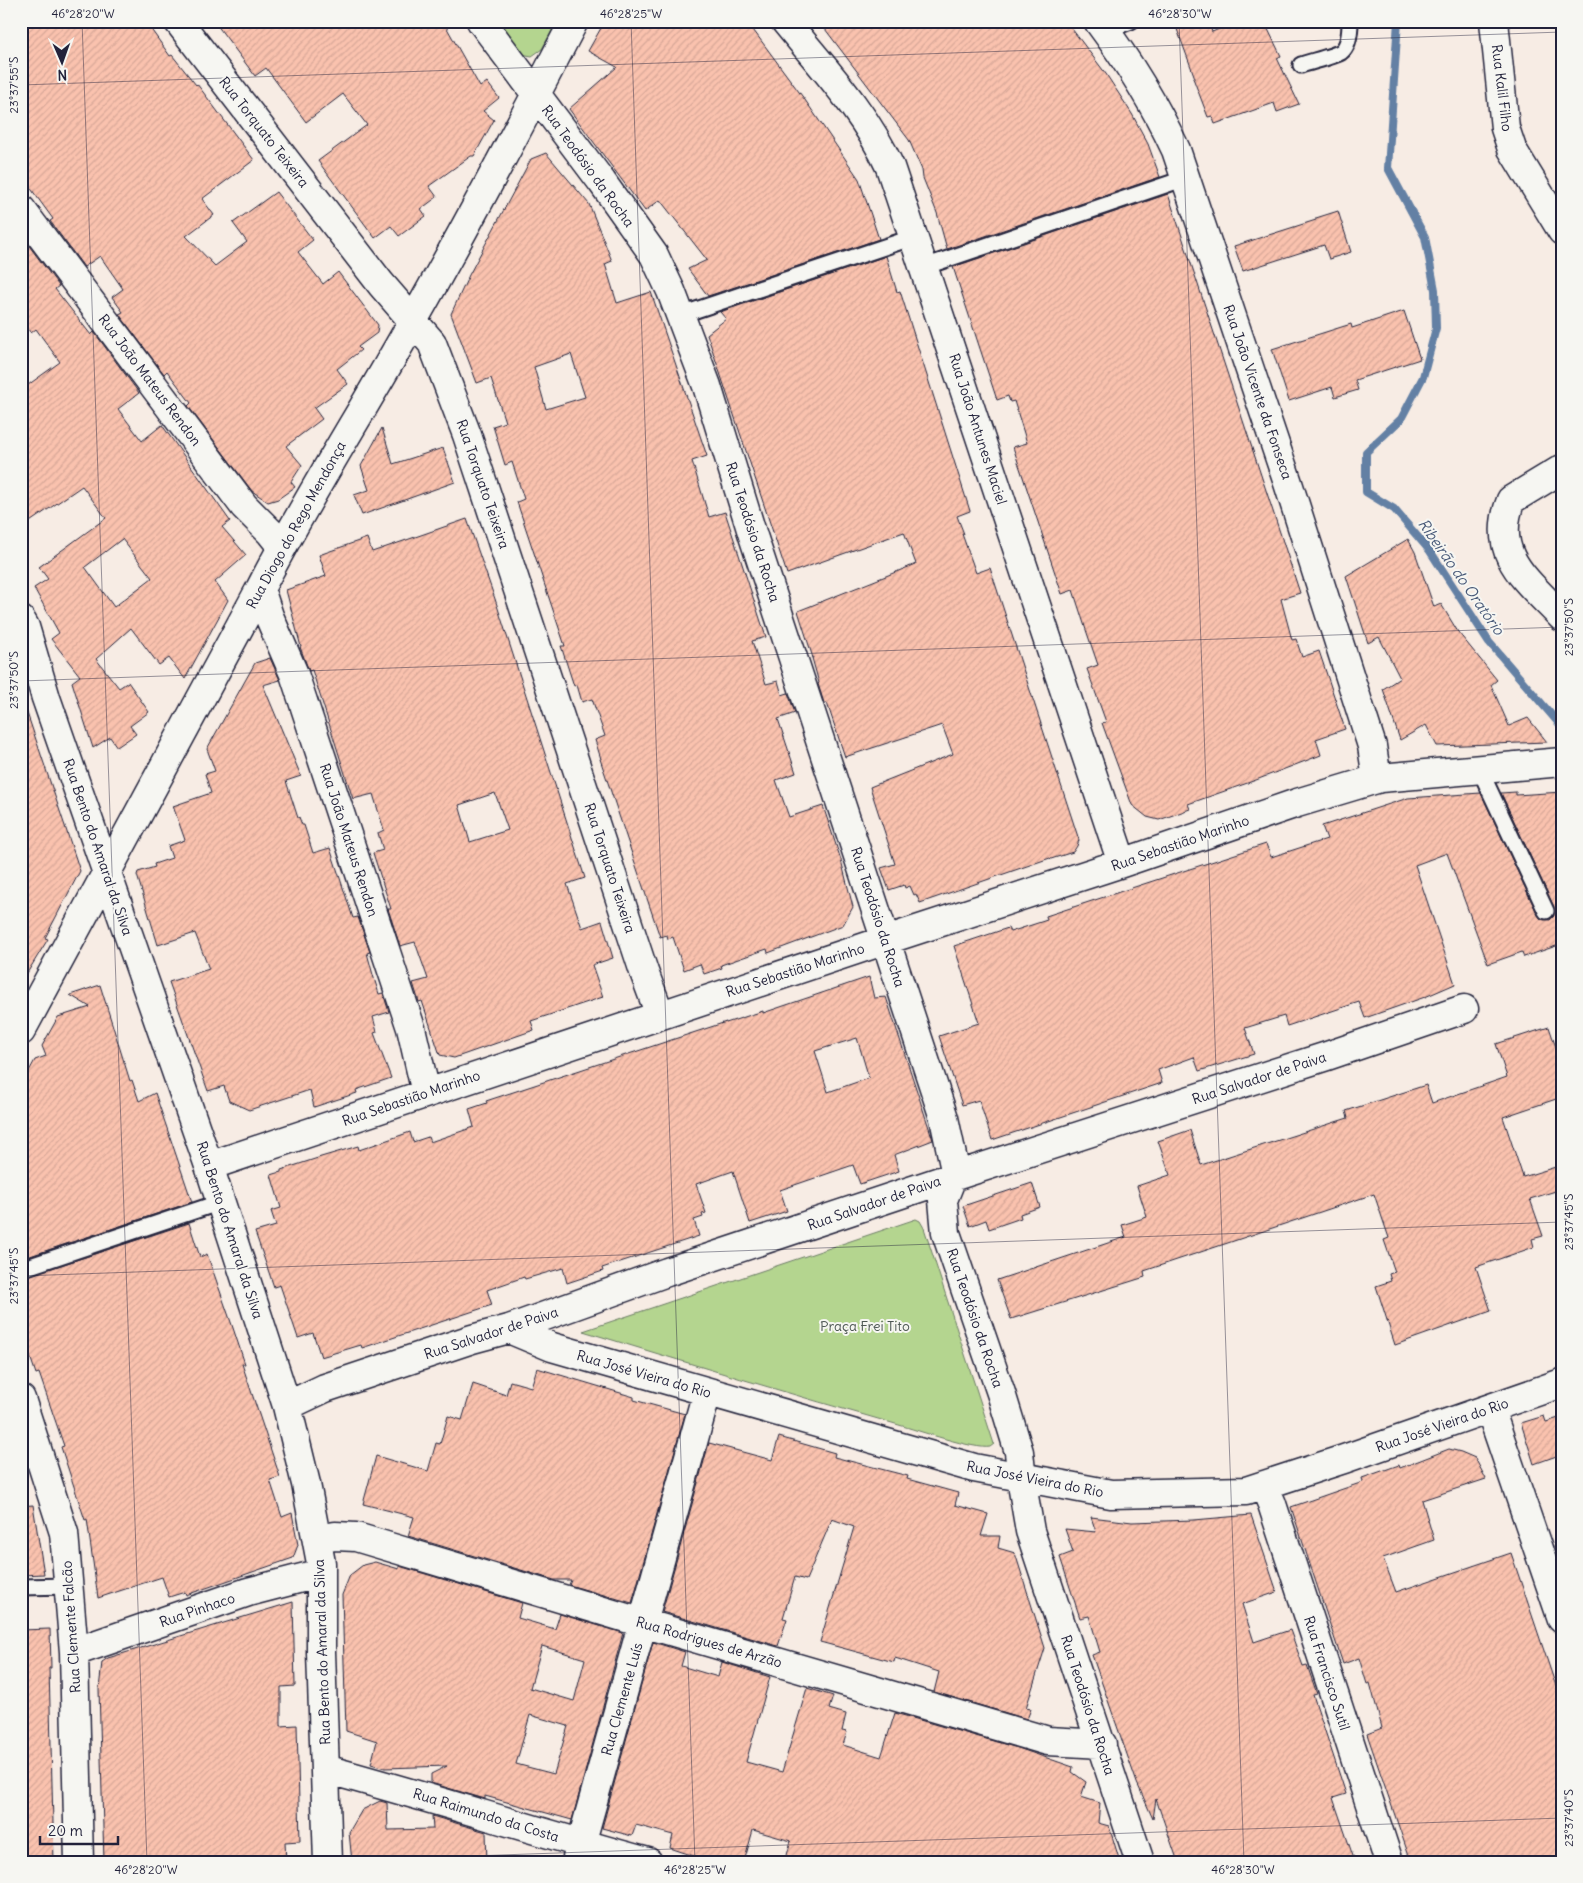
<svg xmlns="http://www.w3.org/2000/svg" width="1583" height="1883" font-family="Delius,sans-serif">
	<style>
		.green { fill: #b4d58f; stroke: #6b7c65 }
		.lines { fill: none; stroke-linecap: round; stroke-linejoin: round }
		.stream { stroke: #6480a4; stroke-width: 8 }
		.building { fill: url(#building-hatch); stroke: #22223b; fill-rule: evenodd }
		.lane-casing { stroke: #22223b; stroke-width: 19 }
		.street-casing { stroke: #22223b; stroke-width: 31 }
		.lane { stroke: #f6f6f2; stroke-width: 15 }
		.street { stroke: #f6f6f2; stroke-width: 28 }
		.ticks { fill: none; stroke: #22223b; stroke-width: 1; stroke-opacity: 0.45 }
		.labels { text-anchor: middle; stroke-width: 4; stroke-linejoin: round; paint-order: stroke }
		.street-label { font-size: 14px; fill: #22223b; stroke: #f6f6f2 }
		.park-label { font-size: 14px; fill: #4e5854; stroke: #f6f6f2 }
		.water-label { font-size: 15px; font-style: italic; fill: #485978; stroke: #f6f6f2 }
		.neatline { fill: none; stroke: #22223b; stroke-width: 2 }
		.ticks-label { font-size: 12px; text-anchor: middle; fill: #22223b }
	</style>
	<defs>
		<pattern id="building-hatch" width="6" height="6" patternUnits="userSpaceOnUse" patternTransform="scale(1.25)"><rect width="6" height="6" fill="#fac2ae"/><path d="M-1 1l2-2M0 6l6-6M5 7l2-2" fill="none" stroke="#d6a697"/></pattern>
	</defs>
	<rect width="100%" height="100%" fill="#f7ece4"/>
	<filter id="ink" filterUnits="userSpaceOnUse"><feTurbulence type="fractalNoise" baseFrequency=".02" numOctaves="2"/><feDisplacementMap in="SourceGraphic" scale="10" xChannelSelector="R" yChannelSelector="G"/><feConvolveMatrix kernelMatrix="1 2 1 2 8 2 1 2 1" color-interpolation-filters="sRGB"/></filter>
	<g filter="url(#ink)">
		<path class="green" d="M 496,21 L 557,21 L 542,49 L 532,56 L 521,54 Z
			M 916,1219 L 920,1221 L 924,1228 L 994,1444 L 990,1447 C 975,1450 917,1430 899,1425 C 793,1395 688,1363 583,1331 Z"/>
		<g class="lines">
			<path class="stream" d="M 1398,21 L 1388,168 L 1425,237 L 1435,290 L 1436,328 L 1423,377 L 1401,419 L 1366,452 L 1366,492 L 1394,509 L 1430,551 L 1489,642 L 1562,727"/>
		</g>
		<path class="building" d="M 21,21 L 145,21 L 170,56 L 172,55 L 196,85 L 197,84 L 254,160 L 202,199 L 214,215 L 186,236 L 215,266 L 247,242 L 233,223 L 276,192 L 313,240 L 298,252 L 323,284 L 338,272 L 378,325 L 377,333 L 358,347 L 361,350 L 337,369 L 348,384 L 314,408 L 322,419 L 286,446 L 302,465 L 291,482 L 295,487 L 278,499 L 268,502 L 252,491 L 188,406 L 191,403 L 167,371 L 164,374 L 119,314 L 123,312 L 112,297 L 123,289 L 100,256 L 84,267 L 50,221 L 53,219 L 21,175 Z
			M 214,21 L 443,21 L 480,87 L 487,82 L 499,98 L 483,111 L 494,120 L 474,156 L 471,156 L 429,186 L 437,197 L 421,209 L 426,216 L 399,236 L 391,226 L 375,238 L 318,161 L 367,125 L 343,94 L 306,122 L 266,68 L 255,76 Z
			M 605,21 L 730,21 L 738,31 L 748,23 L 805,100 L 859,179 L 879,239 L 708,296 L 688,269 L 707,260 L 660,200 L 645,211 L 569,109 L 617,67 L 588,51 Z
			M 819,21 L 1066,21 L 1106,74 L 1132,114 L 1148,144 L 1160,177 L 947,249 L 937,213 L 923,178 L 922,170 L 909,140 Z
			M 1174,21 L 1208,21 L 1212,32 L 1239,21 L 1264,21 L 1281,56 L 1277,58 L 1299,104 L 1277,112 L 1274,103 L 1215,124 L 1212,116 L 1208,117 L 1193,78 L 1195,78 Z
			M 546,153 L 589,204 L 612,261 L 605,264 L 617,303 L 651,292 L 707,456 L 692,461 L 709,517 L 725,512 L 766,637 L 752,641 L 766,684 L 778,681 L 782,695 L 788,693 L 795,713 L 778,719 L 796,773 L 776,780 L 789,817 L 823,806 L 841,860 L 853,907 L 843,925 L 768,953 L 767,949 L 721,965 L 722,968 L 704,974 L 700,964 L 684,970 L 673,937 L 668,939 L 667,935 L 660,937 L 600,759 L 601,759 L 595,740 L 605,736 L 592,699 L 582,702 L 577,685 L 574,686 L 561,646 L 565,646 L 517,502 L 524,499 L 512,462 L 505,465 L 493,426 L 505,422 L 491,378 L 477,383 L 451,314 L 469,275 L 531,159 ZM 571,354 L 585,397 L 546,409 L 534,367 Z
			M 1168,194 L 1300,593 L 1281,599 L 1292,640 L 1296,639 L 1302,657 L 1319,651 L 1345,729 L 1316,739 L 1321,755 L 1256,780 L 1188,804 L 1190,809 L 1159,820 L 1147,817 L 1132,805 L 1102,723 L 1106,722 L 1087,669 L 1098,665 L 1085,627 L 1073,590 L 1062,594 L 1013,447 L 1027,443 L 1014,401 L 1010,402 L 1008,396 L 997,400 L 953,267 Z
			M 1338,211 L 1351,252 L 1329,259 L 1324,245 L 1243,271 L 1234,246 L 1316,220 L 1316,218 Z
			M 24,239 L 59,286 L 55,289 L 91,335 L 94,332 L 139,393 L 118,409 L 142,441 L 162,425 L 230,521 L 222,527 L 246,555 L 215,582 L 228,600 L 185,679 L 169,658 L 159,665 L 131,628 L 96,659 L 119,688 L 128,682 L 149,712 L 130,726 L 136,734 L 117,747 L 110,737 L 93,748 L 72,682 L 80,676 L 51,639 L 59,633 L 34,588 L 48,579 L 39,567 L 106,518 L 82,486 L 21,528 L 21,390 L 60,362 L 36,329 L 31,333 L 21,321 L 21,242 ZM 122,539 L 152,578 L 114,607 L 85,567 Z
			M 886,256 L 897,292 L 900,291 L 970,511 L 957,516 L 964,534 L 962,534 L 976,573 L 990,568 L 1079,840 L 1077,846 L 1073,852 L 1051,859 L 1050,858 L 920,903 L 916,894 L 914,895 L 910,886 L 905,888 L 904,885 L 889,890 L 881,868 L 895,864 L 870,787 L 953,754 L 942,725 L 845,757 L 827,703 L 824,703 L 818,684 L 819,683 L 812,658 L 813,658 L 798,611 L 916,564 L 904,532 L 787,574 L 707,334 L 726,319 L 720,312 Z
			M 1404,311 L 1420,359 L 1355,380 L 1358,390 L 1335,397 L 1332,387 L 1289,401 L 1272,349 L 1351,324 L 1352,328 Z
			M 382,428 L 393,464 L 443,448 L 455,482 L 362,515 L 354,495 L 369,490 L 361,466 Z
			M 467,519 L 495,599 L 585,878 L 567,884 L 582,928 L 602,921 L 613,958 L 592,965 L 603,997 L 531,1021 L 534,1030 L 454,1058 L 440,1055 L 422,1001 L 419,1002 L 413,983 L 428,979 L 415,942 L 400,946 L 388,909 L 391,909 L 373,853 L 383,850 L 378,833 L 384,830 L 373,794 L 353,799 L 312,670 L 309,671 L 300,647 L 301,647 L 286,590 L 326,576 L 319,555 L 367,538 L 372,552 ZM 495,793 L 508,830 L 470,842 L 459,805 Z
			M 1408,539 L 1415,552 L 1434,607 L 1441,604 L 1458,632 L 1497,680 L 1491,685 L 1509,726 L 1528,718 L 1547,742 L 1437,746 L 1426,725 L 1400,740 L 1383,689 L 1400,678 L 1379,637 L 1368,643 L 1346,576 Z
			M 270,658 L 280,680 L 263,685 L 301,776 L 286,781 L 298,818 L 299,817 L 302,825 L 304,825 L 313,853 L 330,848 L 353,918 L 358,917 L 370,952 L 367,953 L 373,975 L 379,994 L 383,993 L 389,1012 L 373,1017 L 377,1032 L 374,1033 L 391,1078 L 356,1090 L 357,1093 L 314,1107 L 310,1090 L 249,1110 L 229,1101 L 224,1086 L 208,1091 L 169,982 L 209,969 L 195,933 L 158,945 L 137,875 L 138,872 L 155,867 L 154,864 L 172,858 L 168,846 L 185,840 L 173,806 L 211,793 L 205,774 L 215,771 L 207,749 L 255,663 Z
			M 25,707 L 80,871 L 45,938 L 48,939 L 21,983 L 21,868 L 25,862 L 21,860 L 21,708 Z
			M 1516,792 L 1516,795 L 1562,792 L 1562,944 L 1524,957 L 1522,952 L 1488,964 L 1447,853 L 1415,865 L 1455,984 L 1425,997 L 1365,1018 L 1359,1002 L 1287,1026 L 1284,1016 L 1245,1028 L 1254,1054 L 1199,1071 L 1194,1057 L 1158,1070 L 1162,1083 L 992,1140 L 979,1100 L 962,1105 L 939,1036 L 979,1023 L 954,946 L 1008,928 L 1010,932 L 1047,920 L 1046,916 L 1266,844 L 1271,857 L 1290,851 L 1327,839 L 1322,826 L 1408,798 L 1481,793 L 1538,915 L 1541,919 L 1550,920 L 1554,916 L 1554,907 L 1501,793 Z
			M 869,977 L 874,998 L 886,997 L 933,1140 L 894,1155 L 899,1171 L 860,1184 L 853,1165 L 780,1190 L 787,1211 L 750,1223 L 733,1171 L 696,1184 L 706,1213 L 702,1214 L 703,1217 L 694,1220 L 699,1236 L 602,1268 L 603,1271 L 567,1283 L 563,1268 L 525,1279 L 524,1277 L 487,1290 L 492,1305 L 362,1348 L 361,1345 L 321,1357 L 313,1333 L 298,1338 L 280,1285 L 274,1287 L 255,1232 L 276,1226 L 271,1211 L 281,1208 L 271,1175 L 281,1172 L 281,1170 L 321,1157 L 358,1146 L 359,1150 L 410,1132 L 413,1142 L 428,1137 L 430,1142 L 474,1127 L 469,1109 L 487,1103 L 486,1101 L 726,1022 L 726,1023 L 763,1011 L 763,1013 ZM 857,1038 L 869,1078 L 828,1092 L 815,1051 Z
			M 100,985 L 130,1081 L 132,1080 L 139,1101 L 155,1093 L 192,1202 L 21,1259 L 21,1086 L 35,1060 L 46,1056 L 42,1046 L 58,1017 L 90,1007 L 70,995 Z
			M 1549,1027 L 1562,1065 L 1562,1097 L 1503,1117 L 1523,1177 L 1562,1165 L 1562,1189 L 1530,1199 L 1543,1236 L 1532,1239 L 1534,1247 L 1476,1267 L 1491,1311 L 1395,1345 L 1376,1286 L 1391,1281 L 1389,1274 L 1395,1272 L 1384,1240 L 1389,1238 L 1374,1194 L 1144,1271 L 1145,1277 L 1011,1319 L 997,1280 L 1126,1237 L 1122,1225 L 1147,1217 L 1137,1186 L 1170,1175 L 1158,1141 L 1190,1130 L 1201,1165 L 1348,1118 L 1346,1111 L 1426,1085 L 1432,1103 L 1507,1077 L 1496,1044 Z
			M 1032,1183 L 1040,1207 L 1020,1214 L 1021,1218 L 989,1229 L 986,1220 L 970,1226 L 963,1206 Z
			M 189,1223 L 200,1257 L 207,1254 L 233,1328 L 245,1364 L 242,1364 L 280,1477 L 270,1480 L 282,1517 L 292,1513 L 298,1545 L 293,1558 L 186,1595 L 185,1592 L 169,1597 L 162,1577 L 98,1598 L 87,1519 L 85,1520 L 61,1447 L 64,1446 L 39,1373 L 36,1374 L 21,1330 L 21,1278 Z
			M 537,1368 L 634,1397 L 634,1400 L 685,1414 L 632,1603 L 569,1585 L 571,1580 L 554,1580 L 408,1536 L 414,1517 L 363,1504 L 376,1456 L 428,1471 L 436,1443 L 440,1444 L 448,1416 L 462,1420 L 473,1384 L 506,1395 L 510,1381 L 531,1387 Z
			M 1544,1416 L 1546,1422 L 1562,1417 L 1562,1454 L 1534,1464 L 1521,1423 Z
			M 779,1437 L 835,1453 L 834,1457 L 908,1476 L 907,1479 L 958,1493 L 955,1505 L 988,1514 L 981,1536 L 1000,1536 L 998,1548 L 1015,1553 L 1045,1648 L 1026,1708 L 1031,1709 L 1027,1719 L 934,1692 L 939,1672 L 895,1658 L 894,1662 L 820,1642 L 854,1527 L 832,1519 L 806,1580 L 795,1577 L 783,1618 L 787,1619 L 778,1646 L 662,1612 L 709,1443 L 772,1460 Z
			M 1449,1449 L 1461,1452 L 1475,1458 L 1486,1479 L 1422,1500 L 1434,1540 L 1383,1558 L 1396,1592 L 1511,1553 L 1562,1704 L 1562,1862 L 1411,1862 L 1367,1734 L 1382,1728 L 1370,1683 L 1367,1684 L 1359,1658 L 1343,1664 L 1291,1507 L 1363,1482 L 1362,1478 L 1399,1465 L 1400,1468 Z
			M 33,1505 L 44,1574 L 21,1575 L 21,1506 Z
			M 1251,1515 L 1277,1592 L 1242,1604 L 1254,1642 L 1290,1630 L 1303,1666 L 1307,1665 L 1317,1694 L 1313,1695 L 1346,1794 L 1333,1798 L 1355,1862 L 1178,1862 L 1156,1799 L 1153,1819 L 1137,1783 L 1092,1655 L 1100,1652 L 1089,1616 L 1080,1618 L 1060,1557 L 1073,1552 L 1065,1529 L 1096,1532 L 1091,1517 L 1132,1522 L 1194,1520 Z
			M 375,1562 L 399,1569 L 399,1566 L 522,1603 L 518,1618 L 555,1629 L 560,1614 L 623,1633 L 572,1820 L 485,1796 L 485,1799 L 431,1783 L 431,1774 L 447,1766 L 385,1768 L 371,1764 L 377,1741 L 346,1731 L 342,1595 L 350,1575 L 363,1565 ZM 542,1646 L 585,1659 L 574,1701 L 530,1688 ZM 530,1715 L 568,1726 L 554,1774 L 516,1764 Z
			M 293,1602 L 295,1686 L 281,1687 L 281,1726 L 297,1725 L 300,1841 L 285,1842 L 286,1862 L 104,1862 L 99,1689 L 102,1662 L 108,1658 Z
			M 50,1629 L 51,1668 L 49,1668 L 54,1862 L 21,1862 L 21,1630 Z
			M 653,1642 L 685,1652 L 681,1666 L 718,1677 L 722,1662 L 770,1677 L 746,1762 L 782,1772 L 807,1688 L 833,1696 L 829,1709 L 846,1714 L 842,1731 L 847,1732 L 843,1745 L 881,1757 L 895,1713 L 1018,1748 L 1073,1767 L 1072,1772 L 1086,1782 L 1081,1797 L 1100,1803 L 1098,1823 L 1109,1826 L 1120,1862 L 785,1862 L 791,1841 L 753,1830 L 744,1862 L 712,1862 L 670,1848 L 673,1835 L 636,1825 L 632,1836 L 602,1828 Z
			M 380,1801 L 387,1803 L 388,1830 L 433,1829 L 432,1816 L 486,1832 L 487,1862 L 352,1862 L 349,1832 L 362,1810 Z"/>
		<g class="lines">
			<defs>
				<path id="lane" d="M 1105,31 L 1131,21
					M 1301,65 C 1309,62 1335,56 1341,52 C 1349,46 1350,31 1350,21
					M 924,267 L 1186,178
					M 681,315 L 914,237
					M 1480,770 L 1546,911
					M 21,1269 L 221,1202
					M 21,1587 L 69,1586"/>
				<path id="street" d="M 178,21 L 381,284 L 432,343 L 467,435 L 644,972 L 660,1015
					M 481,21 L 602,182 L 654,255 L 671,291 L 707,386 L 753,536 L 944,1118 L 955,1170 L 943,1200 L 946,1233 L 1001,1393 L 1019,1452 L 1023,1490 L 1030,1531 L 1140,1862
					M 785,21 C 823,68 865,112 890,167 L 1122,863
					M 1098,21 C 1128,61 1155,105 1176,150 L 1288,483 L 1372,746 L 1377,779
					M 1494,21 L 1505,128 L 1512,149 L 1562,231
					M 21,209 L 244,506 L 270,532 L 282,547
					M 1562,469 L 1511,500 C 1489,555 1528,581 1562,617
					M 260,589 L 269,616 L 294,674 L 411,1028 L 426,1093
					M 21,620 L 25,627 L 46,698 L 209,1166 L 287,1406 L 306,1484 L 321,1563 L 321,1652 L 328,1862
					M 21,1031 L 260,589 C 307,497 363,411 413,321 C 469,222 522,122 574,21
					M 209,1166 L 886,940 L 1122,863 L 1297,803 L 1380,778 L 1562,762
					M 509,1329 L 552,1347 L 974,1468 L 1111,1494 L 1246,1491 L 1344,1459 L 1562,1383
					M 21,1399 L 64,1533 L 74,1652 L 79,1862
					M 287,1406 L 325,1388 L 472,1339 L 509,1329 L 667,1272 L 952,1177 L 1327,1056 L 1464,1009
					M 1490,1409 L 1562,1619
					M 1264,1485 L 1272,1504 L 1389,1862
					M 317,1539 L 335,1536 L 356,1537 L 643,1623 L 1048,1741 L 1102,1744
					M 74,1652 L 248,1592 L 321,1573
					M 325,1769 C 433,1798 540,1833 648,1862
					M 576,1862 L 707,1392"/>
			</defs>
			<use href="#lane" class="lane-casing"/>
			<use href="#street" class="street-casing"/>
			<use href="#lane" class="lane"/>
			<use href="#street" class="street"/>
		</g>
	</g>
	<path class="ticks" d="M 82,21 L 147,1862M 631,21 L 695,1862M 1179,21 L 1244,1862M 21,85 L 1562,32M 21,681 L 1562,627M 21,1276 L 1562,1222M 299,1862 L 1562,1818"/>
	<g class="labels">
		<g class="street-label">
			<text transform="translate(1502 88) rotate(83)" y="5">Rua Kalil Filho</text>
			<text transform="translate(264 132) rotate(52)" y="5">Rua Torquato Teixeira</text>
			<text transform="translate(588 166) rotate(54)" y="5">Rua Teodósio da Rocha</text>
			<text transform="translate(150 380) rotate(53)" y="5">Rua João Mateus Rendon</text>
			<text transform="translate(1258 392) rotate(71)" y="5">Rua João Vicente da Fonseca</text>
			<text transform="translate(978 429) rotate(72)" y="5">Rua João Antunes Maciel</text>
			<text transform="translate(483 484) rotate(71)" y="5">Rua Torquato Teixeira</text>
			<text transform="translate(296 525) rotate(-61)" y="5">Rua Diogo do Rego Mendonça</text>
			<text transform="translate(753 532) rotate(72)" y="5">Rua Teodósio da Rocha</text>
			<text transform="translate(349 840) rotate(72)" y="5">Rua João Mateus Rendon</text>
			<text transform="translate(1180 843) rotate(-19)" y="5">Rua Sebastião Marinho</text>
			<text transform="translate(98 847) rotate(71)" y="5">Rua Bento do Amaral da Silva</text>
			<text transform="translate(610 868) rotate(72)" y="5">Rua Torquato Teixeira</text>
			<text transform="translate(878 917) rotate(72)" y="5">Rua Teodósio da Rocha</text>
			<text transform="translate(795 970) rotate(-18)" y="5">Rua Sebastião Marinho</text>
			<text transform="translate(1259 1078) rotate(-18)" y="5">Rua Salvador de Paiva</text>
			<text transform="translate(411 1098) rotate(-19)" y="5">Rua Sebastião Marinho</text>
			<text transform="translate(874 1203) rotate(-19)" y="5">Rua Salvador de Paiva</text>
			<text transform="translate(230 1230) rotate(72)" y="5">Rua Bento do Amaral da Silva</text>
			<text transform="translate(975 1318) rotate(71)" y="5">Rua Teodósio da Rocha</text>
			<text transform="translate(491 1333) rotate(-18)" y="5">Rua Salvador de Paiva</text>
			<text transform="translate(644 1374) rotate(16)" y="5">Rua José Vieira do Rio</text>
			<text transform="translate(1442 1425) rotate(-19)" y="5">Rua José Vieira do Rio</text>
			<text transform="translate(1035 1479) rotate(11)" y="5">Rua José Vieira do Rio</text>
			<text transform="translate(197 1610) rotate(-19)" y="5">Rua Pinhaco</text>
			<text transform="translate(71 1627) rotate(-94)" y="5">Rua Clemente Falcão</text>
			<text transform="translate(709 1642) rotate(16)" y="5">Rua Rodrigues de Arzão</text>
			<text transform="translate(322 1652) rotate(-92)" y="5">Rua Bento do Amaral da Silva</text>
			<text transform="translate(1327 1673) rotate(72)" y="5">Rua Francisco Sutil</text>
			<text transform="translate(622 1699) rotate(-74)" y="5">Rua Clemente Luís</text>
			<text transform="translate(1088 1705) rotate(72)" y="5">Rua Teodósio da Rocha</text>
			<text transform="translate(486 1815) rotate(17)" y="5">Rua Raimundo da Costa</text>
		</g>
		<g class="park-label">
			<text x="865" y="1331">Praça Frei Tito</text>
		</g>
		<g class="water-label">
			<text transform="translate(1461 577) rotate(55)" y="5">Ribeirão do Oratório</text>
		</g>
	</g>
	<rect width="1583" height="1883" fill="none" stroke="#f6f6f2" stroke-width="55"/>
	<g transform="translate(62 62) rotate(178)" stroke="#f6f6f2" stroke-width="4" paint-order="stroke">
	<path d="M0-4L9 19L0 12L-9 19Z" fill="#22223b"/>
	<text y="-8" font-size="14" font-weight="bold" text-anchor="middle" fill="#22223b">N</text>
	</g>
	<path d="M40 1836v8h78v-8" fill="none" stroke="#22223b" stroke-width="2.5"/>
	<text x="48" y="1836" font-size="15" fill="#22223b" stroke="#f6f6f2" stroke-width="4" paint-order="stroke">20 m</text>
	<rect x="28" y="28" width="1528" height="1828" class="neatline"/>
	<g class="ticks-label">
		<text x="83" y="18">46°28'20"W</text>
		<text x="631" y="18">46°28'25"W</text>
		<text x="1180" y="18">46°28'30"W</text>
		<text transform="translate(14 85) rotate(-90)" y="4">23°37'55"S</text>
		<text transform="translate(1569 627) rotate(-90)" y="4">23°37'50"S</text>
		<text transform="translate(14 680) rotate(-90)" y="4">23°37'50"S</text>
		<text transform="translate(1569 1222) rotate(-90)" y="4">23°37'45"S</text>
		<text transform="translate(14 1276) rotate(-90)" y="4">23°37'45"S</text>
		<text transform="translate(1569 1818) rotate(-90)" y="4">23°37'40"S</text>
		<text x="146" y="1874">46°28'20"W</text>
		<text x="695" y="1874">46°28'25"W</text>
		<text x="1243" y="1874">46°28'30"W</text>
	</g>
</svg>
